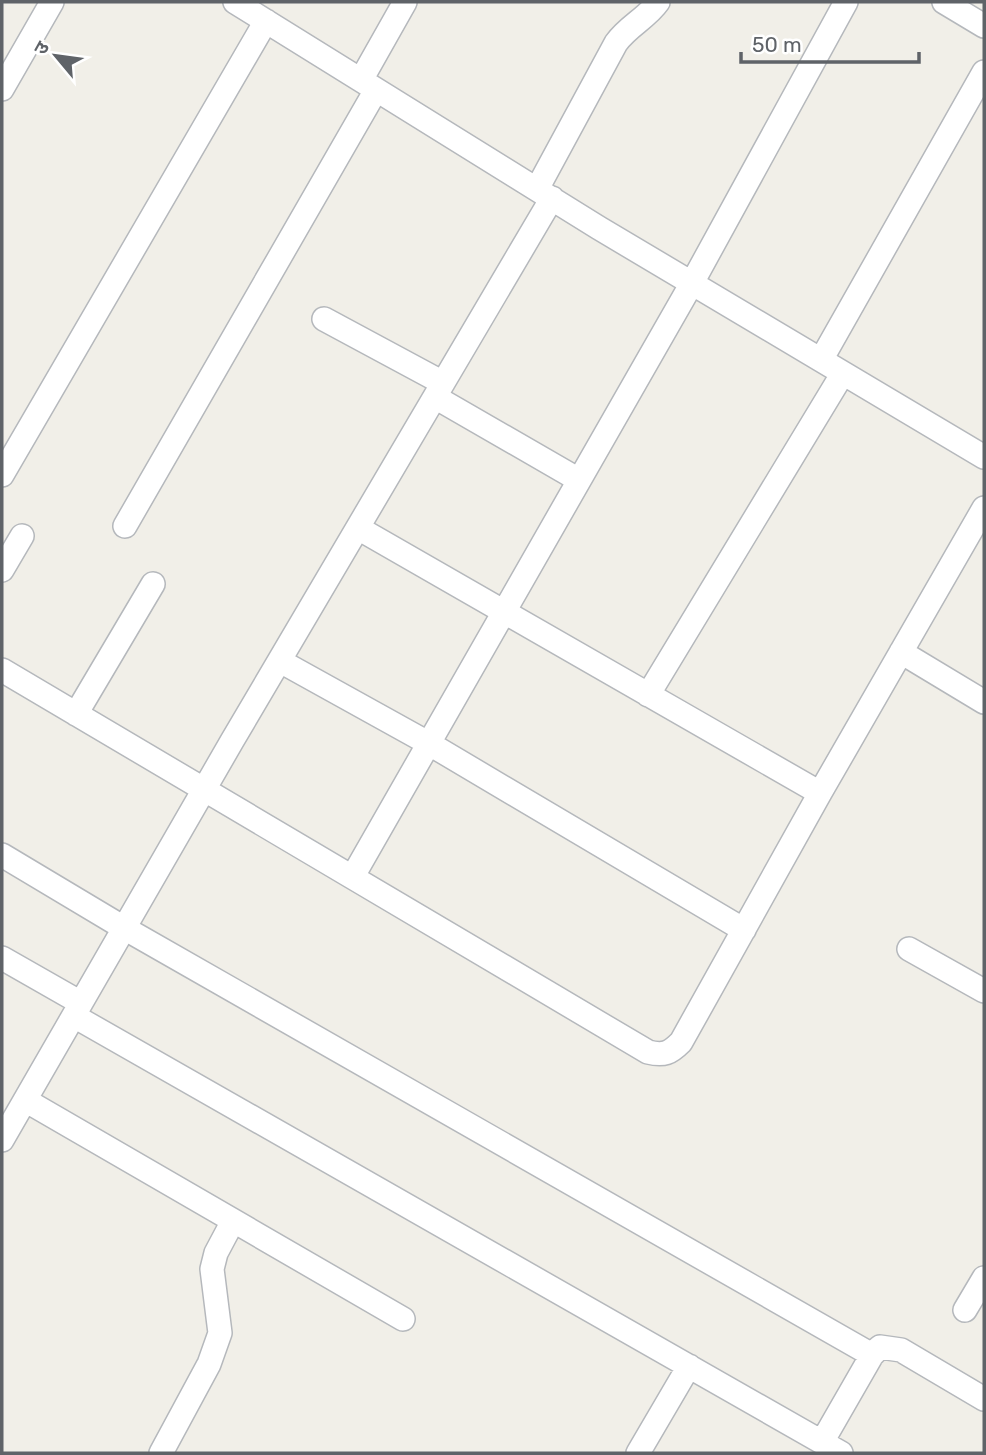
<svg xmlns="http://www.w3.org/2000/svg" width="986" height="1455" font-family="Rubik,'Noto Sans Devanagari',sans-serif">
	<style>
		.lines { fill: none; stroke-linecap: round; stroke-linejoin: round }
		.minor-casing { stroke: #b5b8bc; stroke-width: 26 }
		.minor { stroke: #fff; stroke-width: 23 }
	</style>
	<rect width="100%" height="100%" fill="#f1efe8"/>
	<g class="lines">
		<defs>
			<path id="minor" d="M 235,2 L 599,228 L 984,457
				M 944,2 L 984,26
				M 361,80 L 405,2
				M 2,89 L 52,2
				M 537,189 L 616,43 C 628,26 647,18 658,2
				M 324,319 L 443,383
				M 821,360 L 984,72
				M 435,397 L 579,480
				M 2,475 L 266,21
				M 125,526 L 376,90
				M 358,528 L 820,793
				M 2,570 L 22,536
				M 901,652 L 984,702
				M 280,661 L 428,743 L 744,930
				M 2,670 L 648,1052 C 664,1056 670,1053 681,1042 L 820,793 L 984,508
				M 648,695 L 843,373
				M 76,714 L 153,584
				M 2,855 L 124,928 L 872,1355
				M 353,876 L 692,283 L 846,2
				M 909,949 L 984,991
				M 2,958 L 81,1003
				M 74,1016 L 841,1453
				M 25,1100 L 403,1319
				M 2,1140 L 232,741 L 552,198
				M 965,1310 L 984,1278
				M 822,1442 L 872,1355 L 880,1347 L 901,1350 L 984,1399
				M 161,1453 L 209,1364 L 220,1333 L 212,1269 L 216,1253 L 233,1221
				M 638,1453 L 689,1366"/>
		</defs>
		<use href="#minor" class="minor-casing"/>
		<use href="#minor" class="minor"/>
	</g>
	<rect width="986" height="1455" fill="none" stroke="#5f6368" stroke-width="7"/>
	<g transform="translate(56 56) rotate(299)" stroke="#ffffff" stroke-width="5" paint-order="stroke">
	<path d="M0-5L12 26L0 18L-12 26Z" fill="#5f6368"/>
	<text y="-10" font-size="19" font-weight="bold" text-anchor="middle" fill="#5f6368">उ</text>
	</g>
	<path d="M741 52v10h178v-10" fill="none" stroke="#5f6368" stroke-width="3.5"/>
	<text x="752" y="52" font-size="21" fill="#5f6368" stroke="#ffffff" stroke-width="5" paint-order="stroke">50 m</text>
</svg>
